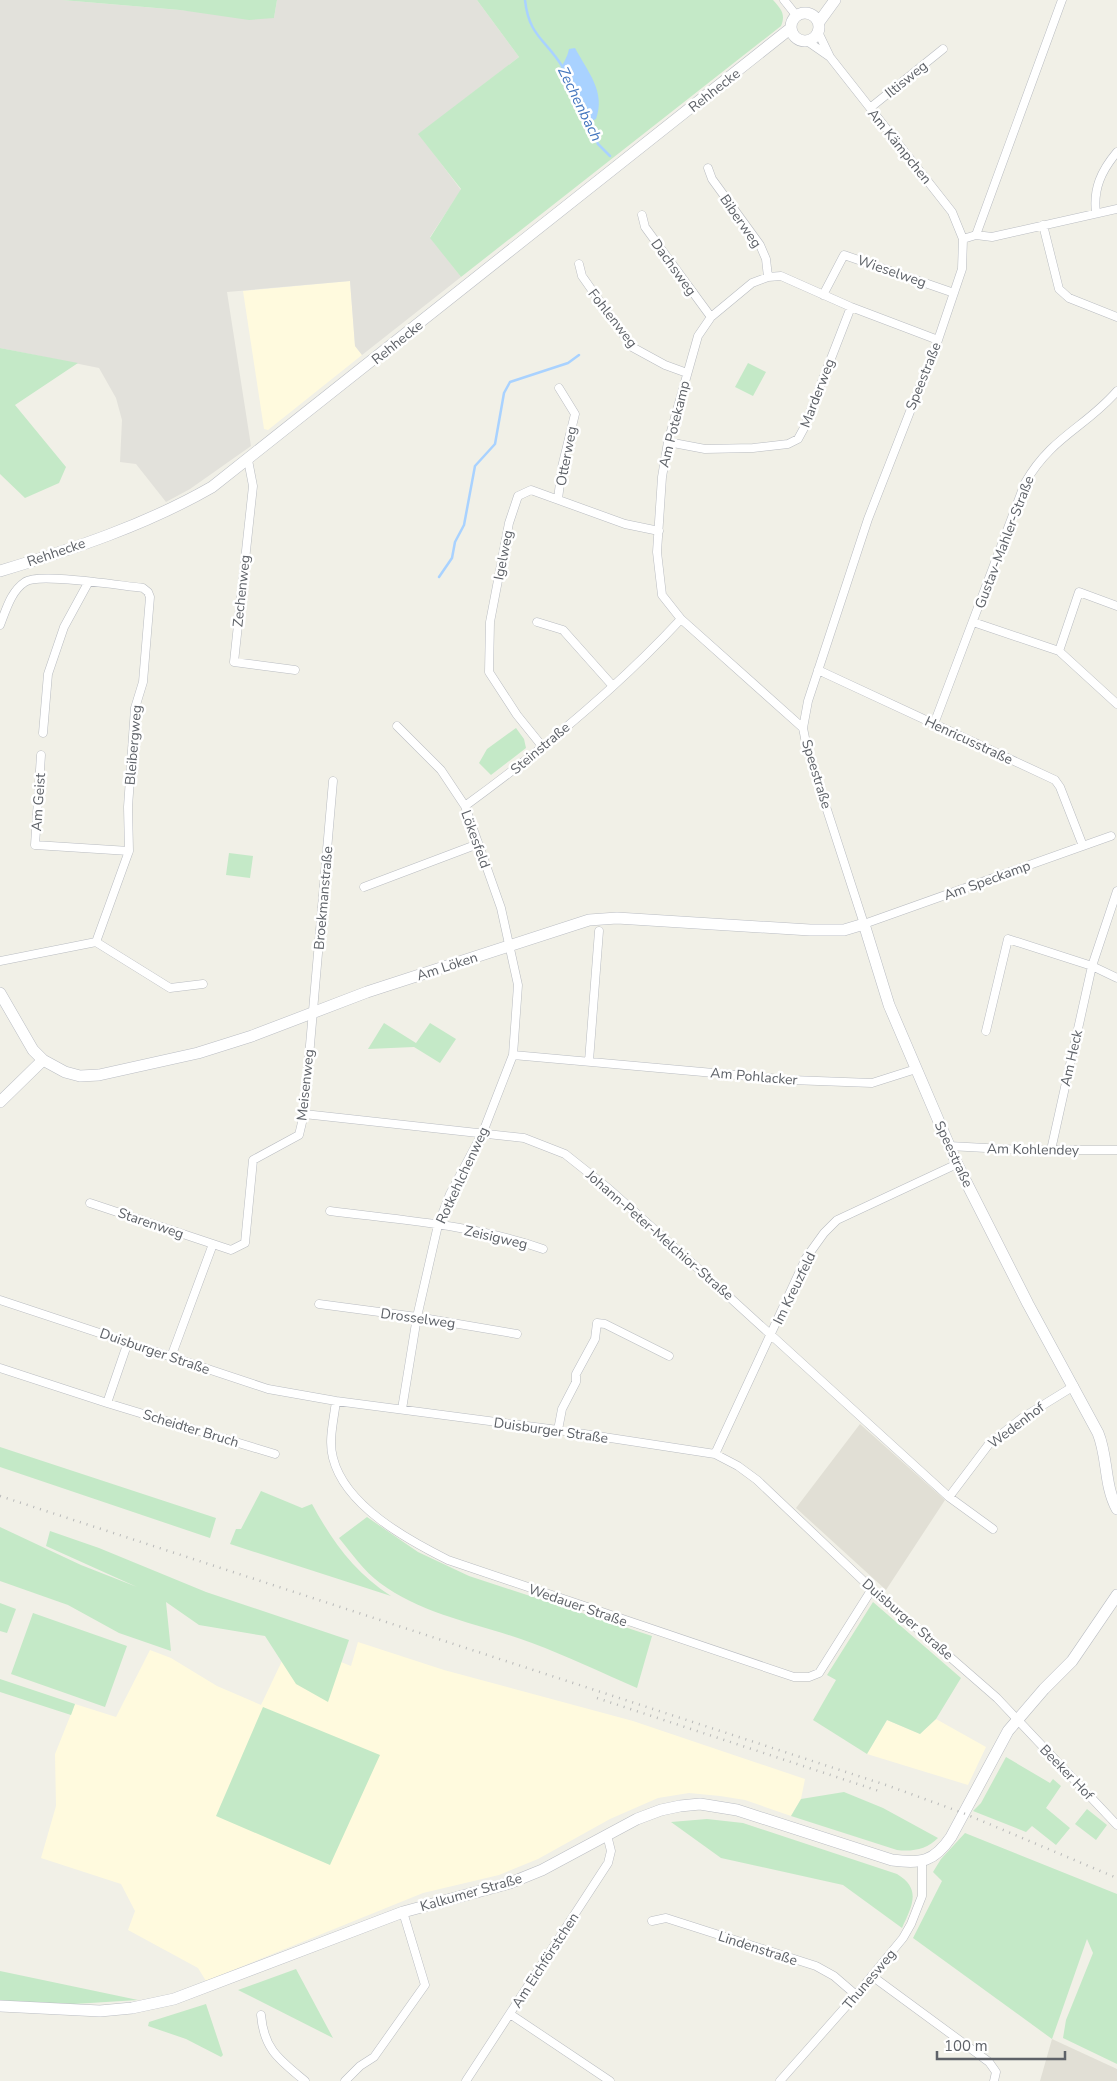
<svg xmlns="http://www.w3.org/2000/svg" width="1117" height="2081" font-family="'Nunito Sans',sans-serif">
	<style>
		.commercial { fill: #fffade }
		.industrial { fill: #e2e1db }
		.education { fill: #e1dfd5 }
		.green { fill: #c4e9c7 }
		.water { fill: #a9d2ff }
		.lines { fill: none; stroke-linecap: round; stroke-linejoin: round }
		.stream { stroke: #a9d2ff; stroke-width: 2.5 }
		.street-casing { stroke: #b9bcc1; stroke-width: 9 }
		.secondary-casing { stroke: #babdc3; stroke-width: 12 }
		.street { stroke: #fff; stroke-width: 8 }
		.secondary { stroke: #fff; stroke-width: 11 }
		.rail { stroke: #b8b9b9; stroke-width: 2.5; stroke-dasharray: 1 6; stroke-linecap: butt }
		.labels { text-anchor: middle; stroke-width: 5; stroke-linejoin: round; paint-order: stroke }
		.street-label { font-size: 14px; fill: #5e6268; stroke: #fff }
		.water-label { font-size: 15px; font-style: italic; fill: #4476be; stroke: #fff }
	</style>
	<rect width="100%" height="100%" fill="#f1f0e7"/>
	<path class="commercial" d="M 350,281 L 355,346 L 362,355 L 268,430 L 264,429 L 243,291 Z
		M 291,1642 L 351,1666 L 358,1642 L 444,1670 L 633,1721 L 805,1779 L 801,1799 L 791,1816 L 745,1800 L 720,1796 L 689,1793 L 658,1798 L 610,1819 L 538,1859 L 499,1875 L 423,1893 L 206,1981 L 198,1968 L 128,1930 L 135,1911 L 121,1884 L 41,1858 L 56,1806 L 55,1754 L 75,1704 L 116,1717 L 150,1650 L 171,1658 L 217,1686 L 261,1705 Z
		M 936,1719 L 986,1747 L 968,1785 L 867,1754 L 887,1720 L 920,1734 Z"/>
	<path class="industrial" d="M 0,0 L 62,0 L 274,18 L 277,0 L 477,0 L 519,57 L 419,134 L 461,190 L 430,237 L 461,277 L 362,355 L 355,346 L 350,281 L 227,292 L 251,446 L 190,489 L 166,502 L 136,464 L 120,462 L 122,420 L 116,398 L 99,368 L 0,348 Z"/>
	<path class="education" d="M 860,1424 L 945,1500 L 886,1590 L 796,1508 Z
		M 1052,2039 L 1117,2069 L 1117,2081 L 1040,2081 Z"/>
	<path class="green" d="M 62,0 L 277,0 L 274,18 L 249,20 L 180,10 Z
		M 477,0 L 773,0 C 781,9 786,14 781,26 L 461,277 L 430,238 L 461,189 L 418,134 L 519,57 Z
		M 0,348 L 78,363 L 15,405 L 66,467 L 59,483 L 25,498 L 0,474 Z
		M 748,363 L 766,372 L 753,396 L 735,387 Z
		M 516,728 L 524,739 L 526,748 L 491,775 L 479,763 L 487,749 Z
		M 229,853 L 253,856 L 250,878 L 226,875 Z
		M 384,1023 L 416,1043 L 430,1023 L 456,1039 L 440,1063 L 414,1047 L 368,1049 Z
		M 0,1447 L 216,1518 L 210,1538 L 0,1467 Z
		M 261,1491 L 302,1508 L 312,1504 C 332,1541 355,1573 391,1596 L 230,1544 L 236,1529 L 241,1529 Z
		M 367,1517 L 418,1552 L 469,1576 L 652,1636 L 637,1688 C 602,1673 567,1656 532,1643 C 482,1624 424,1616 380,1583 C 364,1571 352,1554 339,1538 Z
		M 0,1527 L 81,1565 L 137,1587 L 46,1546 L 50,1531 L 99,1548 L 206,1592 L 349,1640 L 328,1702 L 296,1684 L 265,1636 L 199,1625 L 166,1602 L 171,1651 L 119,1633 L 68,1605 L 0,1581 Z
		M 873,1602 L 961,1678 L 936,1719 L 920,1734 L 887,1720 L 867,1754 L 813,1720 L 836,1680 L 827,1675 Z
		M 0,1603 L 16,1609 L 7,1633 L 0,1631 Z
		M 33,1613 L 127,1646 L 105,1707 L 11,1674 Z
		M 0,1679 L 75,1704 L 71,1715 L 0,1692 Z
		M 263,1707 L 380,1755 L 330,1865 L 216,1816 Z
		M 1006,1757 L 1050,1783 L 1053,1779 L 1061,1786 L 1046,1808 L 1070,1828 L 1056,1845 L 1032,1826 L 1026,1832 L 973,1811 L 981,1803 Z
		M 844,1792 L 883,1808 L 938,1838 C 927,1849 913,1852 897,1850 L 791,1816 L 801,1799 Z
		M 1087,1809 L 1107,1825 L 1096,1840 L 1075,1824 Z
		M 707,1819 L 743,1823 L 897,1874 C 922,1889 912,1906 902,1928 L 843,1885 L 721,1858 L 671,1822 Z
		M 965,1833 L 1117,1894 L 1117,2064 L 1063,2038 L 1066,2020 L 1093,1953 L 1087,1939 L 1052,2039 L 913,1938 L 942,1881 L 933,1872 L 941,1859 Z
		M 296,1969 L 333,2038 L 238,1990 Z
		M 0,1971 L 138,2000 L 74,2004 L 0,2001 Z
		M 206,2004 L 223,2055 L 221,2057 L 186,2039 L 148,2026 L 149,2022 Z"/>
	<path class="water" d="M 575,48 C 588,72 606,92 596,119 L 584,124 L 559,73 C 562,64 567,59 569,49 Z"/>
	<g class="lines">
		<path class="stream" d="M 525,0 C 529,36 545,39 562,66
			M 588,121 L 598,144 L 610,156
			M 439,577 L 452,558 L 455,542 L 464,525 L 475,466 L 495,444 L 504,393 L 510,382 L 568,363 L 579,355"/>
		<defs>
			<path id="street" d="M 784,0 L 796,15
				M 818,32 L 830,57 L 952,212 L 963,239 L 962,269 L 938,340 L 868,519 L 808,701 L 803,728 L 807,748 L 864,924 L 1111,836
				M 807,41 L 830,57
				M 870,108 L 943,49
				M 708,168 L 712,179 L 760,245 L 766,259 L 768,277
				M 1096,213 C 1093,189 1101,171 1117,152
				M 642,215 L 645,227 L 711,317
				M 1043,225 L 1059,289 L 1069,298 L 1117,317
				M 976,235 L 992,237 L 1117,209
				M 963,239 L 976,235 L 1062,0
				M 579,264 L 582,276 L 632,347 L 665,365 L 687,373
				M 823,295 L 844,255 L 954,293
				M 668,442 L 705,449 L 753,448 L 788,444 L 798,439 L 804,428 L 851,307
				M 248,460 L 253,486 L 234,662 L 295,670
				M 558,499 L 562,467 L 575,414 L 559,388
				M 537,622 L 563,630 L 612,685
				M 973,622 L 1059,651 L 1117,704
				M 0,625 C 6,610 11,591 25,582 C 39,572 122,586 143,588 L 148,592 L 150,597 L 143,682 L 135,708 L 128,807 L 129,851 L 96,942 L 0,961
				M 1059,651 L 1079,592 L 1117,606
				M 818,670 L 1055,780 L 1060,787 L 1083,846
				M 934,724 L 1025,483 C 1051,437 1086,427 1117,391
				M 397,726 L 441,770 L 465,806 L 501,908 L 518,985 L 513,1055 L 483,1132 L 450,1194 L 438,1225 L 417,1317 L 402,1409
				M 803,728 L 681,619 L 662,595 L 657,552 L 662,477 L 668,442 L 698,336 L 711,317 L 752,283 L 768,277 L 781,276 L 851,307 L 938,340
				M 43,733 L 48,674 L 64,627 L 88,583
				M 542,746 L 517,715 L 489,672 L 490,622 L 509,523 L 518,496 L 531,490 L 625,524 L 659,531
				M 41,755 L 35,845 L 129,851
				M 465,806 C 542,750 616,689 681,619
				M 364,887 L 478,844
				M 96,942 L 170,988 L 203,984
				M 986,1031 L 1008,939 L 1092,966 L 1117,978
				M 513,1055 L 791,1080 L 872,1083 L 916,1069
				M 589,1061 L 599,931
				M 304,1114 L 524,1138 L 565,1154 L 609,1189 L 692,1263 L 949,1497 L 993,1529
				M 949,1146 L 1024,1150 L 1117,1150
				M 1051,1150 L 1092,966 L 1117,891
				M 90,1203 L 213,1244
				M 330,1211 C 401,1220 475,1225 543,1249
				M 0,1300 L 268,1389 L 336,1401 L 558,1430 L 715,1454 L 738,1466 L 757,1480 L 872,1589 L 997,1698 L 1117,1825
				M 319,1304 L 417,1317 L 517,1334
				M 171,1357 L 213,1244 L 231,1250 L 245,1243 L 253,1160 L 299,1135 L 304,1114 L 333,781
				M 0,1368 L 107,1403 L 275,1454
				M 336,1401 C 334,1419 328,1441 333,1458 C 345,1506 408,1540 448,1560 L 794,1677 L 809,1677 L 819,1673 L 872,1589
				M 107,1403 L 128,1342
				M 558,1430 L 562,1409 L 576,1382 L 576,1374 L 595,1339 L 597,1323 L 605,1324 L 669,1356
				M 715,1454 L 806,1258 L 824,1233 L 837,1220 L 957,1164
				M 949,1497 L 989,1444 L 1022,1418 L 1074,1386
				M 652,1921 L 666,1918 L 816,1966 L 834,1976 L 856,1995
				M 872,1976 L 989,2062 L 996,2072 L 994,2081
				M 510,2014 L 610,2081
				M 261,2015 C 264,2050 280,2060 305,2081
				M 345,2081 L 360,2066 L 374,2057 L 425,1985 L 403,1912
				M 466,2081 L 608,1863 L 611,1851 L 607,1835
				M 780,2081 L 856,1995 L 903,1938 L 911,1924 L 922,1896 L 922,1861"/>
			<path id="secondary" d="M791 27a14 14 0 1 1 28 0a14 14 0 1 1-28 0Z
				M 819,22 L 835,0
				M 0,571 C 73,549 146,525 212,487 L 791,28
				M 0,993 L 33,1050 L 43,1060 L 65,1072 L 80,1076 L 99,1075 L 198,1053 L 252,1036 L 367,992 L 589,920 L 617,918 L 810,930 L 844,930 L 864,924 L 889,1005 L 957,1164 L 1028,1304 L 1098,1433 C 1108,1457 1104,1485 1117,1509
				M 0,1102 L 43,1060
				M 0,2006 L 100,2011 L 132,2008 L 174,1999 L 403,1912 L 510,1883 L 542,1870 L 637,1819 L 661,1810 L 680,1806 L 700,1804 L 737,1810 L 892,1860 C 921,1864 934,1862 951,1837 L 1008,1731 L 1044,1689 L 1072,1661 L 1117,1595"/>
		</defs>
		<use href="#street" class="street-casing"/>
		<use href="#secondary" class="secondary-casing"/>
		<use href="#street" class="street"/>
		<use href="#secondary" class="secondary"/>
		<path class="rail" d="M 0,1496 L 889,1786 L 963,1813 L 1117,1878
			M 597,1698 L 882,1792"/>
	</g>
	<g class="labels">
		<g class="street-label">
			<text transform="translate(906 79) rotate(-39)" y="5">Iltisweg</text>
			<text transform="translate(714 90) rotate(-38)" y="5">Rehhecke</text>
			<text transform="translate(900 146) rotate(51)" y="5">Am Kämpchen</text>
			<text transform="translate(741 221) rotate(55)" y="5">Biberweg</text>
			<text transform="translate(674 267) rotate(54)" y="5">Dachsweg</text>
			<text transform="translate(892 271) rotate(19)" y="5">Wieselweg</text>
			<text transform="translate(613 318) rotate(52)" y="5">Fohlenweg</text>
			<text transform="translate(397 342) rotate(-39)" y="5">Rehhecke</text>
			<text transform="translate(923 376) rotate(-68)" y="5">Speestraße</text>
			<text transform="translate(817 393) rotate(-69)" y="5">Marderweg</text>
			<text transform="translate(674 424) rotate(-76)" y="5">Am Potekamp</text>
			<text transform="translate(566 456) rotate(-79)" y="5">Otterweg</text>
			<text transform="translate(1004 542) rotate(-69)" y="5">Gustav-Mahler-Straße</text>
			<text transform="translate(56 552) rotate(-19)" y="5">Rehhecke</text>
			<text transform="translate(503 555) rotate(-79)" y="5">Igelweg</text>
			<text transform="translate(241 591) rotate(-84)" y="5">Zechenweg</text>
			<text transform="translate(969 740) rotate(25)" y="5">Henricusstraße</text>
			<text transform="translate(133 745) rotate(-85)" y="5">Bleibergweg</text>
			<text transform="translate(540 748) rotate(-40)" y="5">Steinstraße</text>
			<text transform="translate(817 774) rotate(73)" y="5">Speestraße</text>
			<text transform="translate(38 802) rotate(-86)" y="5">Am Geist</text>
			<text transform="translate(476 839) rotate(70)" y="5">Lökesfeld</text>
			<text transform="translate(987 880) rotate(-20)" y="5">Am Speckamp</text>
			<text transform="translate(323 898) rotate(-85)" y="5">Broekmanstraße</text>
			<text transform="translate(447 966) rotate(-18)" y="5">Am Löken</text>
			<text transform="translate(1071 1058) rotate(-77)" y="5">Am Heck</text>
			<text transform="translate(754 1076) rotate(5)" y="5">Am Pohlacker</text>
			<text transform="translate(305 1085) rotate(-84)" y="5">Meisenweg</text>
			<text transform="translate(1033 1149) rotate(1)" y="5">Am Kohlendey</text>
			<text transform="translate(954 1154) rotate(65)" y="5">Speestraße</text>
			<text transform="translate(462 1175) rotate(-65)" y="5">Rotkehlchenweg</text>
			<text transform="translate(151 1223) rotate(19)" y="5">Starenweg</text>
			<text transform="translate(660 1235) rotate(41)" y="5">Johann-Peter-Melchior-Straße</text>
			<text transform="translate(496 1237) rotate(13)" y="5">Zeisigweg</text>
			<text transform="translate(794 1288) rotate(-64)" y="5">Im Kreuzfeld</text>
			<text transform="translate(418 1318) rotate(8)" y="5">Drosselweg</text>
			<text transform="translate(155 1351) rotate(19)" y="5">Duisburger Straße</text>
			<text transform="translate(1016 1425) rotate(-37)" y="5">Wedenhof</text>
			<text transform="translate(191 1428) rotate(17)" y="5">Scheidter Bruch</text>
			<text transform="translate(551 1430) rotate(8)" y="5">Duisburger Straße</text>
			<text transform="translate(578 1605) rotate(19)" y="5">Wedauer Straße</text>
			<text transform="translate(908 1619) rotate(41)" y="5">Duisburger Straße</text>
			<text transform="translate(1067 1772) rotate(46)" y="5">Beeker Hof</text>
			<text transform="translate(471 1892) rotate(-16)" y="5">Kalkumer Straße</text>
			<text transform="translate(758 1948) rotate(18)" y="5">Lindenstraße</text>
			<text transform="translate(545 1960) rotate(-57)" y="5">Am Eichförstchen</text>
			<text transform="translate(869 1979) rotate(-50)" y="5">Thunesweg</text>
		</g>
		<g class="water-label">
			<text transform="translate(580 104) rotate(64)" y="5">Zechenbach</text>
		</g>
	</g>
	<path d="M937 2051v8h128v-8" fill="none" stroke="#5e6268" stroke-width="2.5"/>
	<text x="944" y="2051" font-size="15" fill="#5e6268" stroke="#ffffff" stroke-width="4" paint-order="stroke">100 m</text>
</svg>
